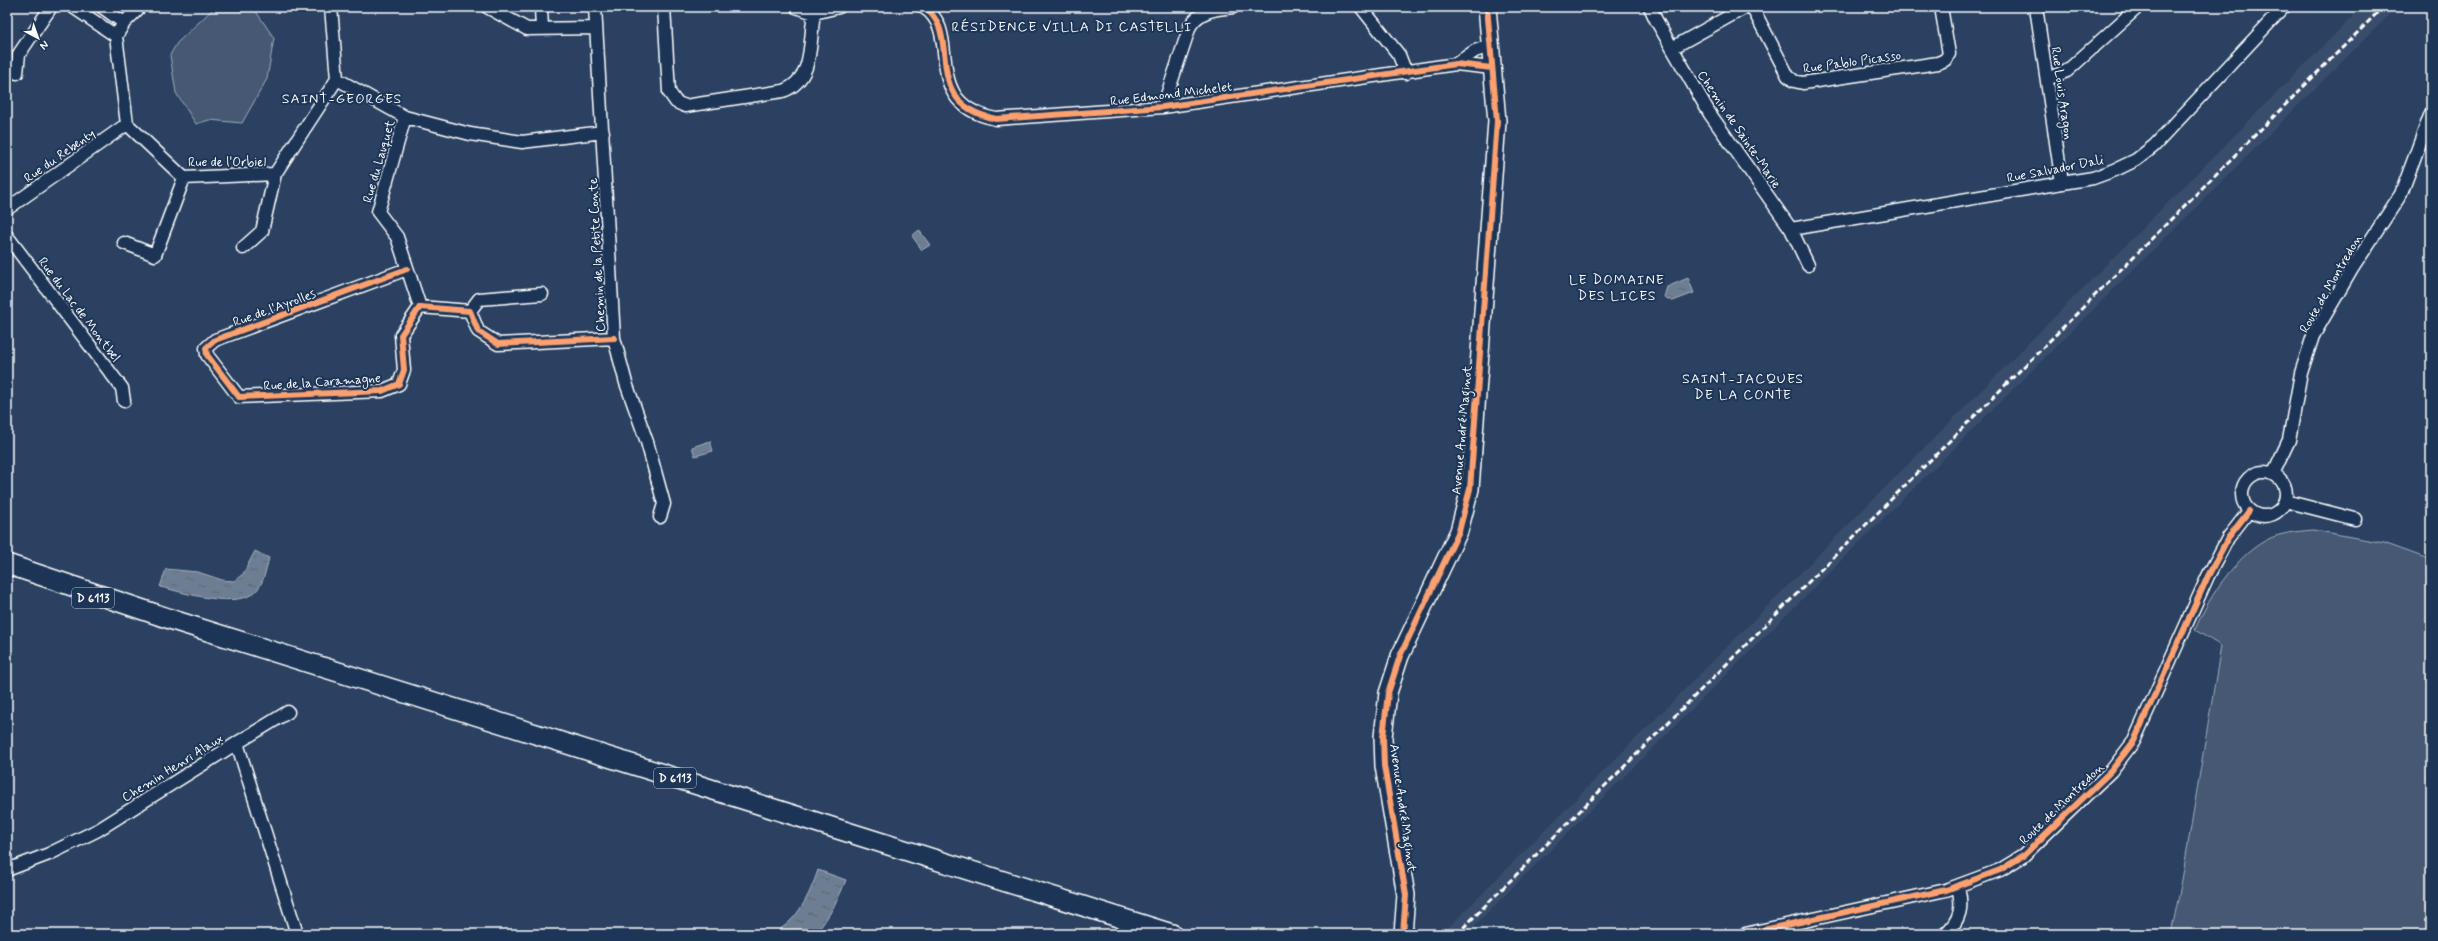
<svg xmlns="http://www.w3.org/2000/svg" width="2438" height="941" font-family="Mynerve,sans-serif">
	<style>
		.built { fill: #394e6c }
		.green { fill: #465975; stroke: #a2acba }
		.water { fill: url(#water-ripples); stroke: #a7b1be }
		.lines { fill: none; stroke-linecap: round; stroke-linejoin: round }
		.street-casing { stroke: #fff; stroke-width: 15 }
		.secondary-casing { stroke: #fff; stroke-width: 20 }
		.primary-casing { stroke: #fff; stroke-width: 22 }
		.street { stroke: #1d3557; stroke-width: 12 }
		.secondary { stroke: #1d3557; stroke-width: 17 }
		.primary { stroke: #1d3557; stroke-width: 19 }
		.rail { stroke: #fff; stroke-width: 3; stroke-dasharray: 6 3; stroke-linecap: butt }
		.cycleway-casing { stroke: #1d3557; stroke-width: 8 }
		.cycleway { stroke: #fca06f; stroke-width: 6 }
		.labels { text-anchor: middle; stroke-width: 4; stroke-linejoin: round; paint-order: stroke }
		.shield { fill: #1d3557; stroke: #bbc2cd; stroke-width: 1 }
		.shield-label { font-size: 12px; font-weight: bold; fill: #fff }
		.street-label { font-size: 13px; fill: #fff; stroke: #1d3557 }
		.neighbourhood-label { font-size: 14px; letter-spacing: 1px; fill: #fff; stroke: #1d3557 }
	</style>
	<defs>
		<pattern id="water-ripples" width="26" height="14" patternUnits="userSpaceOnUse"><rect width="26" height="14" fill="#6d7d92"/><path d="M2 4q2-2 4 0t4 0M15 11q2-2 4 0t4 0" fill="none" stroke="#5e6772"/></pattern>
	</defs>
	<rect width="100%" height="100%" fill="#2a4161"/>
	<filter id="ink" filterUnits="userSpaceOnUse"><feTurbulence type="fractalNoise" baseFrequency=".025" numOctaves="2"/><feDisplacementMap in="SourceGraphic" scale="8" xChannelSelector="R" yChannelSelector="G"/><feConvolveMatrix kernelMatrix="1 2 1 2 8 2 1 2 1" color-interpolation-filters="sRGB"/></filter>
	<g filter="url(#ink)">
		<path class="built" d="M 2362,7 L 2397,7 L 1466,934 L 1442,934 Z"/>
		<path class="green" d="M 215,7 L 253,7 L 274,38 L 267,79 L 242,123 L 209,120 L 196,124 L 176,93 L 170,55 L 177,43 Z
			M 2313,530 L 2384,543 L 2431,560 L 2431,934 L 2171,934 L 2182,880 L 2221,646 L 2195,630 C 2208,597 2242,545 2279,535 C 2290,532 2302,531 2313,530 Z"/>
		<path class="water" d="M 919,230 L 930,245 L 922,250 L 912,236 Z
			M 1688,278 L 1694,293 L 1673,301 L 1664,297 L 1667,287 Z
			M 710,441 L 713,451 L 695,456 L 692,447 Z
			M 255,551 L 269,558 C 266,569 264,582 257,590 C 239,611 183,592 160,587 L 166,569 L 198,572 L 222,580 L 234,581 L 243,574 Z
			M 818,870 L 846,880 C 838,900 829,918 815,934 L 772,934 C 798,921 809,896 818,870 Z"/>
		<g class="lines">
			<defs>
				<path id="street" d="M 73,7 L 116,36 L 124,23 L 102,7
					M 331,7 L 337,79 L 405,117 L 470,134 L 522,142 L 603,132
					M 487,7 L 527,29 L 596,28
					M 541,7 L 542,29
					M 595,7 L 614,338 L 626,383 L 647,442 L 664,504 L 660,517
					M 664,7 L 669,92 L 676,102 L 685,106 L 783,91 C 815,79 809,41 814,13
					M 796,7 L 814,13 L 839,7
					M 923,7 C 965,32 917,103 996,119 L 1163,107 L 1456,64 L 1492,68
					M 1361,7 L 1399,55 L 1406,73
					M 1650,7 L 1656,20 L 1710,114 L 1791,229 L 1808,265
					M 1752,7 L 1788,76 L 1794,81 L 1803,83 L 1938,63 L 1945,60 L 1949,54 L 1941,7
					M 2036,7 L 2062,183
					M 124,23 L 140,7
					M 116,36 L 127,124 L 184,178 L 275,174 L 337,79
					M 1672,48 L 1746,7
					M 1456,64 L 1475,51 L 1490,46
					M 17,73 L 19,54 L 51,7
					M 2047,79 L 2067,71 L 2138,7
					M 1163,107 L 1190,26 C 1200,10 1216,9 1233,7
					M 405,117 L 378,212 L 397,237 L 420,307
					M 7,209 L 127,124
					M 1791,229 L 2062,183 L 2093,178 L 2115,170 L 2136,160 L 2154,146 L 2284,7
					M 7,236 L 122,388 L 124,401
					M 124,243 L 155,255 L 184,178
					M 243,248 L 262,231 L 275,174
					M 407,269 L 215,340 L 206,348 L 207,355 L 239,397 L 382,391 L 399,384 L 404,370 L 401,335 L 420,307 L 470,311 L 478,331 L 498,344 L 614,338
					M 470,311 L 479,299 L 542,294
					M2242 494a22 22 0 1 1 44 0a22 22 0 1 1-44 0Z
					M 2273,474 L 2289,440 L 2301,373 L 2313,336 L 2352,269 L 2401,194 L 2431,113
					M 2285,501 L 2355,519
					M 237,743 L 288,712
					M 7,870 L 49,854 L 98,830 L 237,743 L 297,934
					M 1745,934 L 1946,890 L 2000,870 L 2023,856 L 2111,771 L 2134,741 L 2208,576 L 2228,538 L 2249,511
					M 1945,934 C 1961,920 1963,906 1958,887"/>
				<path id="secondary" d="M 1403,934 L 1406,895 L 1384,766 L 1383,737 L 1388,693 L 1400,656 L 1459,531 L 1470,489 L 1497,121 L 1487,7"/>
				<path id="primary" d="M 7,564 L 179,622 L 1172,934"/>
			</defs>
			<use href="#street" class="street-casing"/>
			<use href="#secondary" class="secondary-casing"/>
			<use href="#primary" class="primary-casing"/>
			<use href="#street" class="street"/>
			<use href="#secondary" class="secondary"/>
			<use href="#primary" class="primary"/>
			<path class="rail" d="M 1457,934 L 2383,7"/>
			<defs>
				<path id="cycleway" d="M 923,7 C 965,32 917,103 996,119 L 1163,107 L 1456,64 L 1492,68
					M 407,269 L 215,340 L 206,348 L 207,355 L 239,397 L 382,391 L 399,384 L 404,370 L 401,335 L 420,307 L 470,311 L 478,331 L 498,344 L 614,338
					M 1403,934 L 1406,895 L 1384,766 L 1383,737 L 1388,693 L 1400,656 L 1459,531 L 1470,489 L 1497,121 L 1487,7
					M 1745,934 L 1946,890 L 2000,870 L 2023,856 L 2111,771 L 2134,741 L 2208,576 L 2228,538 L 2249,511"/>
			</defs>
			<use href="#cycleway" class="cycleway-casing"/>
			<use href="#cycleway" class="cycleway"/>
		</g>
	</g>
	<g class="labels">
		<g class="shield">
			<rect x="72" y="588" width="42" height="20" rx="3"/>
			<rect x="654" y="768" width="42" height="20" rx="3"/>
		</g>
		<g class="shield-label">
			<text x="93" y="602">D 6113</text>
			<text x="675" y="782">D 6113</text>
		</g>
		<g class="street-label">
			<text transform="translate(1852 61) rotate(-8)" y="5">Rue Pablo Picasso</text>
			<text transform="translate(1171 93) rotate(-7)" y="5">Rue Edmond Michelet</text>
			<text transform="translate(2063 93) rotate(82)" y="5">Rue Louis Aragon</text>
			<text transform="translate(1740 129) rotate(56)" y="5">Chemin de Sainte-Marie</text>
			<text transform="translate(59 155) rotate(-35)" y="5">Rue du Rebenty</text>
			<text x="227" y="166">Rue de l'Orbiel</text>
			<text transform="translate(378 161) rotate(-74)" y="5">Rue du Lauquet</text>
			<text transform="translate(2055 168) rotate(-11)" y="5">Rue Salvador Dali</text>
			<text transform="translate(596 255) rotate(-93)" y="5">Chemin de la Petite Conte</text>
			<text transform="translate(2330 283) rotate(-60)" y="5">Route de Montredon</text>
			<text transform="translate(274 307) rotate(-20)" y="5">Rue de l'Ayrolles</text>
			<text transform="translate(80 309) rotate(53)" y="5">Rue du Lac de Montbel</text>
			<text transform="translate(322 381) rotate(-4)" y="5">Rue de la Caramagne</text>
			<text transform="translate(1461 430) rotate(-85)" y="5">Avenue André Maginot</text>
			<text transform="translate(172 767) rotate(-32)" y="5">Chemin Henri Alaux</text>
			<text transform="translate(2061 803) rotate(-44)" y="5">Route de Montredon</text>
			<text transform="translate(1404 808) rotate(82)" y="5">Avenue André Maginot</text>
		</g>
		<g class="neighbourhood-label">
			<text x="1072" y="31">RÉSIDENCE VILLA DI CASTELLI</text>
			<text x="342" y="103">SAINT-GEORGES</text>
			<text x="1617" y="284">LE DOMAINE<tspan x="1617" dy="16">DES LICES</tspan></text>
			<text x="1743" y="383">SAINT-JACQUES<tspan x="1743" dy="16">DE LA CONTE</tspan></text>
		</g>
	</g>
	<rect width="2438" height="941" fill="none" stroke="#1d3557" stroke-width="24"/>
	<rect x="12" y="12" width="2414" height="917" fill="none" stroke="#fff" stroke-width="1.5" filter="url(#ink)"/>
	<g transform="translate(38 38) rotate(139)" stroke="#1d3557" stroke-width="3" paint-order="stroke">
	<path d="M0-3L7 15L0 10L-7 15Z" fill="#ffffff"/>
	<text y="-6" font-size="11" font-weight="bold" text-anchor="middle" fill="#ffffff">N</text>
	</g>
</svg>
